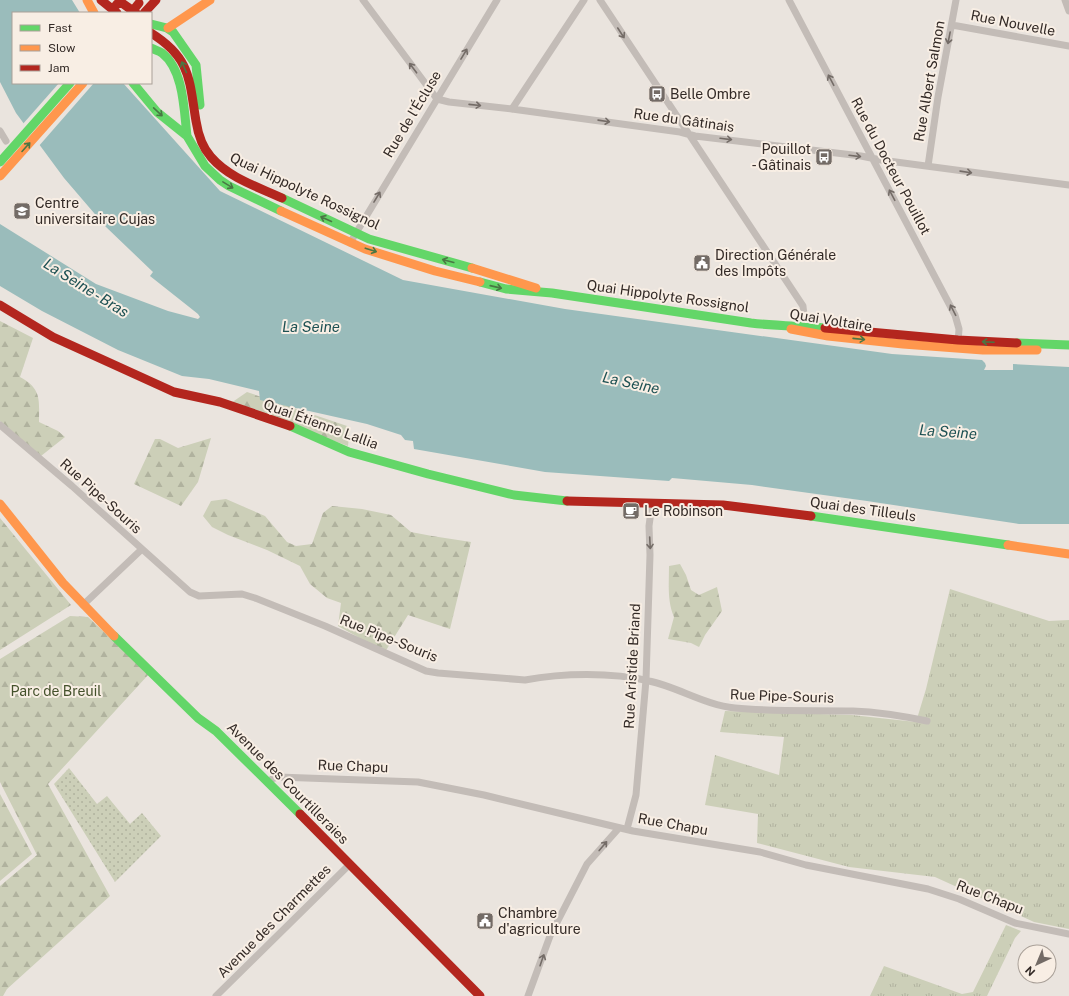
<svg xmlns="http://www.w3.org/2000/svg" width="1069" height="996" font-family="'Public Sans',sans-serif">
	<style>
		.grass { fill: url(#grass-dots) }
		.forest { fill: url(#forest-firs) }
		.park { fill: url(#park-tufts) }
		.water { fill: #9abcbb }
		.pier { fill: #eae4de }
		.lines { fill: none; stroke-linecap: round; stroke-linejoin: round }
		.street { stroke: #c3bcb7; stroke-width: 7 }
		.fast { stroke: #63d668; stroke-width: 9 }
		.slow { stroke: #ff974d; stroke-width: 9 }
		.jam { stroke: #b3261e; stroke-width: 9 }
		.jam-bridge { stroke: #b3261e; stroke-width: 9 }
		.oneway { stroke: #746c67 }
		.oneway2 { stroke: #497744 }
		.labels { text-anchor: middle; stroke-width: 4; stroke-linejoin: round; paint-order: stroke }
		.street-label { font-size: 14px; fill: #332a26; stroke: #f8eee4 }
		.poi-label { font-size: 14px; fill: #332a26; stroke: #f8eee4; text-anchor: start }
		.park-label { font-size: 14px; fill: #44512b; stroke: #f8eee4 }
		.water-label { font-size: 15px; font-style: italic; fill: #1d5153; stroke: #f8eee4 }
	</style>
	<defs>
		<pattern id="grass-dots" width="8" height="8" patternUnits="userSpaceOnUse"><rect width="8" height="8" fill="#cccfb8"/><path d="M2 2h.1M6 6h.1" fill="none" stroke="#b0b29e" stroke-width="1.8" stroke-linecap="round"/></pattern>
		<pattern id="forest-firs" width="22" height="20" patternUnits="userSpaceOnUse"><rect width="22" height="20" fill="#cccfb8"/><path d="M5 1l3.5 6h-7zM16 11l3.5 6h-7z" fill="#b0b29e"/></pattern>
		<pattern id="park-tufts" width="24" height="20" patternUnits="userSpaceOnUse"><rect width="24" height="20" fill="#cccfb8"/><path d="M3 7l-1-3M5 7V3M7 7l1-3M15 17l-1-3M17 17v-4M19 17l1-3" fill="none" stroke="#b0b29e"/></pattern>
	</defs>
	<rect width="100%" height="100%" fill="#eae4de"/>
	<path class="grass" d="M 69,768 L 97,804 L 107,796 L 130,824 L 142,813 L 161,836 L 115,882 L 54,784 Z"/>
	<path class="forest" d="M 0,321 L 33,338 L 20,377 C 42,389 39,400 39,422 L 58,431 L 65,437 L 41,456 L 0,421 Z
		M 247,392 L 350,427 L 348,446 L 231,403 Z
		M 211,438 L 198,482 L 181,506 L 134,484 L 155,439 L 160,439 L 178,448 Z
		M 226,499 L 265,516 L 287,542 L 296,546 L 312,544 L 323,513 L 332,506 L 362,509 L 391,515 L 411,532 L 432,536 L 471,542 L 450,629 L 408,615 L 385,652 L 338,626 L 341,603 L 327,598 L 310,584 L 300,566 L 267,550 L 228,535 L 212,527 L 203,516 L 211,501 Z
		M 0,518 L 71,605 L 0,650 Z
		M 680,564 L 686,575 L 691,590 L 699,595 L 717,587 L 722,611 L 705,635 L 699,647 L 691,643 L 668,639 L 674,617 C 667,601 669,583 669,566 Z
		M 70,616 L 88,617 L 149,674 L 48,784 L 110,896 L 7,989 L 3,996 L 0,996 L 0,886 L 37,855 L 0,782 L 0,659 Z
		M 0,794 L 32,854 L 0,881 Z"/>
	<path class="park" d="M 950,589 L 1049,621 L 1069,620 L 1069,929 L 1034,922 L 935,877 L 849,867 L 757,843 L 758,814 L 705,805 L 715,755 L 779,775 L 784,737 L 720,732 L 725,711 L 852,715 L 916,722 L 926,689 Z
		M 1006,925 L 1021,931 L 1015,938 L 987,996 L 870,996 L 884,966 L 962,994 L 973,992 Z"/>
	<path class="water" d="M 0,0 L 72,0 L 80,13 L 13,13 L 13,83 L 123,83 L 220,191 L 403,280 L 565,309 L 892,354 L 982,360 L 985,363 L 986,366 L 984,370 L 1013,370 L 1013,364 L 1069,367 L 1069,524 L 1019,524 L 867,501 L 752,485 L 672,478 L 669,481 L 545,472 L 414,449 L 413,441 L 405,440 L 401,435 L 367,424 L 260,400 L 259,391 L 209,379 L 182,376 L 118,350 L 42,311 L 0,286 L 0,224 L 96,284 L 168,311 L 198,319 L 200,317 L 198,314 L 150,276 L 153,272 L 106,227 L 64,178 L 16,113 L 0,82 Z"/>
	<path class="pier" d="M 59,83 L 94,83 L 38,147 L 22,125 Z"/>
	<g class="lines">
		<path class="street" d="M 363,0 L 437,99
			M 600,0 L 803,306 L 804,316 L 802,330
			M 789,0 L 955,315 L 959,329 L 958,343
			M 1065,0 L 1069,11
			M 952,25 L 1069,46
			M 437,99 L 449,102 L 512,109 L 680,132 L 695,136 L 861,156 L 881,160 L 1069,185
			M 512,109 L 584,0
			M 0,131 L 6,141
			M 928,166 L 938,97 L 956,0
			M 350,243 L 497,0
			M 0,425 L 72,486 L 190,592 L 199,596 L 242,594 L 255,598 L 325,626 L 426,671 L 438,673 L 525,680 C 562,673 612,672 649,681 C 678,687 705,705 735,708 C 774,712 813,710 853,711 C 878,712 903,716 927,721
			M 83,605 L 142,549
			M 268,783 L 272,779 L 278,777 L 418,782 L 484,795 L 633,831 L 760,852 L 806,865 L 928,889 L 959,899 L 1015,923 L 1069,934
			M 627,829 L 636,795 L 646,680 L 650,555 L 649,526 L 652,504
			M 216,996 L 350,864
			M 528,996 L 550,936 L 587,864 L 619,828"/>
		<path class="fast" d="M 151,24 L 167,28 L 173,32 L 196,65 L 200,105
			M 151,48 C 155,50 159,51 162,53 C 184,70 184,111 187,136
			M 133,83 L 157,112 L 187,136 L 205,166 L 220,180 L 229,186 L 281,211
			M 0,162 L 70,83
			M 282,198 L 369,239 L 472,268
			M 480,282 L 506,289 L 552,293 L 751,323 C 776,326 800,326 825,328
			M 1017,343 L 1069,345
			M 290,426 L 349,452 L 428,474 L 514,495 L 567,501
			M 811,516 L 1008,545
			M 114,636 L 198,718 L 216,731 L 300,814"/>
		<path class="slow" d="M 87,0 L 94,13
			M 168,28 L 210,0
			M 0,176 L 83,83
			M 281,211 L 365,249 L 435,271 L 480,282
			M 472,268 L 536,288
			M 791,329 L 828,336 L 903,344 L 983,350 L 1037,350
			M 0,504 L 63,583 L 114,636
			M 1008,545 L 1069,554"/>
		<path class="jam" d="M 101,0 L 117,13
			M 113,9 L 117,4 L 122,3 L 136,13
			M 144,13 L 156,0
			M 151,33 C 191,58 189,79 196,121 C 198,134 202,147 211,157 C 229,178 258,187 282,198
			M 0,305 L 53,337 L 174,392 L 220,402 L 290,426
			M 825,328 L 958,340 L 1017,343
			M 567,501 L 723,505 L 811,516
			M 300,814 L 480,996"/>
		<path class="jam-bridge" d="M 131,13 L 139,3"/>
	</g>
	<defs><path id="oneway-shaft" d="M-6 0H5M1.5-3L5.5 0L1.5 3" fill="none" stroke-width="1.6" stroke-linecap="round" stroke-linejoin="round"/></defs>
	<g class="oneway">
		<use href="#oneway-shaft" transform="translate(621 33) rotate(57)"/>
		<use href="#oneway-shaft" transform="translate(949 38) rotate(101)"/>
		<use href="#oneway-shaft" transform="translate(464 54) rotate(-59)"/>
		<use href="#oneway-shaft" transform="translate(413 68) rotate(-127)"/>
		<use href="#oneway-shaft" transform="translate(831 80) rotate(-118)"/>
		<use href="#oneway-shaft" transform="translate(475 105) rotate(6)"/>
		<use href="#oneway-shaft" transform="translate(604 121) rotate(8)"/>
		<use href="#oneway-shaft" transform="translate(726 139) rotate(7)"/>
		<use href="#oneway-shaft" transform="translate(855 156) rotate(7)"/>
		<use href="#oneway-shaft" transform="translate(966 172) rotate(8)"/>
		<use href="#oneway-shaft" transform="translate(892 195) rotate(-118)"/>
		<use href="#oneway-shaft" transform="translate(377 197) rotate(-59)"/>
		<use href="#oneway-shaft" transform="translate(953 310) rotate(-117)"/>
		<use href="#oneway-shaft" transform="translate(650 543) rotate(87)"/>
		<use href="#oneway-shaft" transform="translate(603 846) rotate(-50)"/>
		<use href="#oneway-shaft" transform="translate(542 960) rotate(-71)"/>
	</g>
	<g class="oneway2">
		<use href="#oneway-shaft" transform="translate(184 67) rotate(-114)"/>
		<use href="#oneway-shaft" transform="translate(158 112) rotate(43)"/>
		<use href="#oneway-shaft" transform="translate(26 147) rotate(-48)"/>
		<use href="#oneway-shaft" transform="translate(228 185) rotate(31)"/>
		<use href="#oneway-shaft" transform="translate(326 219) rotate(-156)"/>
		<use href="#oneway-shaft" transform="translate(371 250) rotate(18)"/>
		<use href="#oneway-shaft" transform="translate(448 261) rotate(-165)"/>
		<use href="#oneway-shaft" transform="translate(496 287) rotate(13)"/>
		<use href="#oneway-shaft" transform="translate(859 339) rotate(6)"/>
		<use href="#oneway-shaft" transform="translate(988 342) rotate(-177)"/>
	</g>
	<defs>
		<symbol id="bus-square" viewBox="-11 -11 22 22"><rect x="-9" y="-9" width="18" height="18" rx="4" fill="#736b66" stroke="#f8eee4"/><path d="M-5-6H5V4H4V6H2V4H-2V6H-4V4H-5ZM-3.5-4V0h7V-4ZM-3.5 1.2v1.5H-2V1.2ZM2 1.2v1.5H3.5V1.2Z" fill="#fff"/></symbol>
		<symbol id="university-square" viewBox="-11 -11 22 22"><rect x="-9" y="-9" width="18" height="18" rx="4" fill="#736b66" stroke="#f8eee4"/><path d="M0-5L7-2L0 1L-7-2ZM-4 1L0 2.5L4 1V4Q0 6-4 4Z" fill="#fff"/></symbol>
		<symbol id="civic-square" viewBox="-11 -11 22 22"><rect x="-9" y="-9" width="18" height="18" rx="4" fill="#736b66" stroke="#f8eee4"/><path d="M-.6-6.5H3V-4.5H.6V-3L4-1V1h2V6H-6V1h2V-1L-.6-3ZM-1.2 2.5V6h2.4V2.5Z" fill="#fff"/></symbol>
		<symbol id="cafe-square" viewBox="-11 -11 22 22"><rect x="-9" y="-9" width="18" height="18" rx="4" fill="#736b66" stroke="#f8eee4"/><path d="M-5.5-4.5H6V0H3Q3 3.5 0 3.5H-2.5Q-5.5 3.5-5.5 0ZM3-3.2v2h1.7v-2ZM-6 4.5H4V6H-6Z" fill="#fff"/></symbol>
	</defs>
	<g fill-rule="evenodd">
		<use href="#bus-square" x="647" y="84" width="20" height="20"/>
		<use href="#bus-square" x="814" y="147" width="20" height="20"/>
		<use href="#university-square" x="12" y="201" width="20" height="20"/>
		<use href="#civic-square" x="692" y="253" width="20" height="20"/>
		<use href="#cafe-square" x="621" y="501" width="20" height="20"/>
		<use href="#civic-square" x="475" y="911" width="20" height="20"/>
	</g>
	<g class="labels">
		<g class="street-label">
			<text transform="translate(1013 23) rotate(11)" y="5">Rue Nouvelle</text>
			<text transform="translate(929 81) rotate(-80)" y="5">Rue Albert Salmon</text>
			<text transform="translate(412 114) rotate(-59)" y="5">Rue de l'Écluse</text>
			<text transform="translate(684 120) rotate(8)" y="5">Rue du Gâtinais</text>
			<text transform="translate(891 166) rotate(62)" y="5">Rue du Docteur Pouillot</text>
			<text transform="translate(305 191) rotate(25)" y="5">Quai Hippolyte Rossignol</text>
			<text transform="translate(668 296) rotate(8)" y="5">Quai Hippolyte Rossignol</text>
			<text transform="translate(831 320) rotate(9)" y="5">Quai Voltaire</text>
			<text transform="translate(321 424) rotate(20)" y="5">Quai Étienne Lallia</text>
			<text transform="translate(101 496) rotate(42)" y="5">Rue Pipe-Souris</text>
			<text transform="translate(863 509) rotate(8)" y="5">Quai des Tilleuls</text>
			<text transform="translate(389 638) rotate(22)" y="5">Rue Pipe-Souris</text>
			<text transform="translate(632 666) rotate(-87)" y="5">Rue Aristide Briand</text>
			<text transform="translate(782 696) rotate(2)" y="5">Rue Pipe-Souris</text>
			<text transform="translate(353 766) rotate(2)" y="5">Rue Chapu</text>
			<text transform="translate(288 783) rotate(45)" y="5">Avenue des Courtilleraies</text>
			<text transform="translate(673 824) rotate(10)" y="5">Rue Chapu</text>
			<text transform="translate(990 897) rotate(21)" y="5">Rue Chapu</text>
			<text transform="translate(274 921) rotate(-45)" y="5">Avenue des Charmettes</text>
		</g>
		<g class="poi-label">
			<text x="670" y="99">Belle Ombre</text>
			<text x="811" y="154" text-anchor="end">Pouillot<tspan x="811" dy="16">- Gâtinais</tspan></text>
			<text x="35" y="208">Centre<tspan x="35" dy="16">universitaire Cujas</tspan></text>
			<text x="715" y="260">Direction Générale<tspan x="715" dy="16">des Impôts</tspan></text>
			<text x="644" y="516">Le Robinson</text>
			<text x="498" y="918">Chambre<tspan x="498" dy="16">d'agriculture</tspan></text>
		</g>
		<g class="park-label">
			<text x="56" y="696">Parc de Breuil</text>
		</g>
		<g class="water-label">
			<text transform="translate(86 288) rotate(32)" y="5">La Seine - Bras</text>
			<text x="311" y="332">La Seine</text>
			<text transform="translate(631 383) rotate(12)" y="5">La Seine</text>
			<text transform="translate(948 432) rotate(4)" y="5">La Seine</text>
		</g>
	</g>
	<rect x="12" y="12" width="140" height="72" fill="#f8eee4" stroke="#a9a098"/>
	<rect x="20" y="25" width="20" height="6" fill="#63d668" stroke="#a9a098"/>
	<text x="48" y="32" font-size="12" fill="#332a26">Fast</text>
	<rect x="20" y="45" width="20" height="6" fill="#ff974d" stroke="#a9a098"/>
	<text x="48" y="52" font-size="12" fill="#332a26">Slow</text>
	<rect x="20" y="65" width="20" height="6" fill="#b3261e" stroke="#a9a098"/>
	<text x="48" y="72" font-size="12" fill="#332a26">Jam</text>
	<g transform="translate(1037 964) rotate(224)"><circle r="19" fill="#f8eee4" stroke="#a9a098"/>
	<path d="M0-3L7 15L0 10L-7 15Z" fill="#736b66"/>
	<text y="-6" font-size="11" font-weight="bold" text-anchor="middle" fill="#332a26">N</text>
	</g>
</svg>
